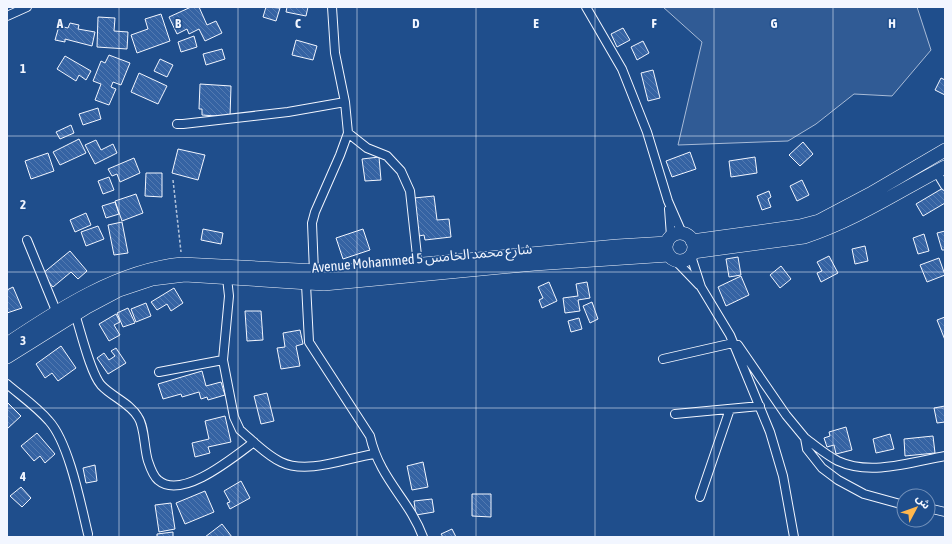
<svg xmlns="http://www.w3.org/2000/svg" width="952" height="544" font-family="'Asap Condensed','Noto Sans Arabic',sans-serif">
	<style>
		.built { fill: #305b95; stroke: #a8bbd7 }
		.building { fill: url(#building-back-hatch); stroke: #f2f6ff }
		.lines { fill: none; stroke-linecap: round; stroke-linejoin: round }
		.street-casing { stroke: #f2f6ff; stroke-width: 10 }
		.primary-casing { stroke: #f2f6ff; stroke-width: 14 }
		.path { stroke: #b3c4dc; stroke-width: 1.5; stroke-dasharray: 3 2; stroke-linecap: butt }
		.street { stroke: #1f4e8c; stroke-width: 8 }
		.primary { stroke: #1f4e8c; stroke-width: 13 }
		.grid { fill: none; stroke: #f2f6ff; stroke-width: 1; stroke-opacity: 0.55 }
		.labels { text-anchor: middle; stroke-width: 3; stroke-linejoin: round; paint-order: stroke }
		.street-label { font-size: 14px; fill: #f2f6ff; stroke: #1f4e8c }
		.grid-label { font-size: 13px; text-anchor: middle; font-weight: bold; fill: #f2f6ff; stroke: #1f4e8c; stroke-width: 3; stroke-linejoin: round; paint-order: stroke }
	</style>
	<defs>
		<pattern id="building-back-hatch" width="6" height="6" patternUnits="userSpaceOnUse"><rect width="6" height="6" fill="#3563a3"/><path d="M-1 5l2 2M0 0l6 6M5-1l2 2" fill="none" stroke="#537ab1"/></pattern>
	</defs>
	<rect width="100%" height="100%" fill="#1f4e8c"/>
	<path class="built" d="M 663,7 L 917,7 L 931,50 L 892,96 L 854,94 L 816,124 L 788,141 L 678,145 L 702,42 Z"/>
	<path class="building" d="M 191,7 L 199,7 L 207,25 L 216,21 L 222,33 L 205,41 L 199,29 L 189,34 L 187,29 L 177,34 L 169,17 Z
		M 266,7 L 280,8 L 276,21 L 263,17 Z
		M 287,7 L 308,7 L 306,16 L 286,12 Z
		M 161,14 L 170,41 L 137,53 L 131,35 L 148,29 L 145,19 Z
		M 98,17 L 115,18 L 114,31 L 128,32 L 127,49 L 97,47 Z
		M 70,23 L 79,25 L 78,29 L 95,32 L 92,46 L 65,39 L 65,42 L 55,40 L 59,26 L 68,28 Z
		M 623,28 L 630,40 L 617,47 L 611,34 Z
		M 194,36 L 197,47 L 181,52 L 178,42 Z
		M 296,40 L 317,46 L 313,60 L 292,55 Z
		M 643,41 L 649,53 L 637,60 L 631,47 Z
		M 222,49 L 225,59 L 206,65 L 203,54 Z
		M 109,55 L 130,63 L 121,85 L 113,82 L 111,87 L 116,89 L 109,105 L 95,100 L 101,84 L 93,81 L 101,61 L 105,63 Z
		M 65,56 L 91,71 L 86,80 L 79,75 L 76,81 L 57,69 Z
		M 160,59 L 173,65 L 167,77 L 154,71 Z
		M 653,70 L 660,98 L 648,101 L 641,73 Z
		M 139,73 L 167,86 L 158,104 L 131,92 Z
		M 941,78 L 945,80 L 945,95 L 935,90 Z
		M 200,84 L 231,86 L 230,117 L 202,115 L 202,109 L 199,109 Z
		M 98,108 L 101,119 L 83,125 L 79,114 Z
		M 71,125 L 74,133 L 60,139 L 56,132 Z
		M 79,139 L 86,153 L 60,165 L 53,152 Z
		M 96,140 L 101,150 L 113,144 L 117,153 L 95,164 L 85,145 Z
		M 803,142 L 813,154 L 800,166 L 789,155 Z
		M 178,149 L 205,155 L 198,180 L 172,173 Z
		M 690,152 L 696,169 L 672,177 L 666,161 Z
		M 48,153 L 54,171 L 31,179 L 25,161 Z
		M 379,157 L 381,180 L 365,181 L 362,159 Z
		M 755,157 L 757,173 L 731,177 L 729,161 Z
		M 134,158 L 140,173 L 120,182 L 117,174 L 112,176 L 108,169 Z
		M 146,173 L 162,173 L 162,197 L 145,196 Z
		M 109,177 L 114,190 L 103,194 L 98,181 Z
		M 802,180 L 809,195 L 797,201 L 790,186 Z
		M 943,188 L 945,192 L 945,203 L 923,216 L 916,204 Z
		M 769,191 L 771,197 L 768,199 L 771,207 L 762,210 L 757,196 Z
		M 136,194 L 143,213 L 122,221 L 115,201 Z
		M 434,196 L 437,220 L 449,219 L 451,237 L 425,240 L 424,235 L 419,236 L 414,198 Z
		M 115,202 L 119,214 L 106,218 L 102,206 Z
		M 86,213 L 91,225 L 75,232 L 70,220 Z
		M 122,222 L 128,253 L 114,255 L 108,225 Z
		M 98,226 L 104,239 L 86,246 L 81,232 Z
		M 203,229 L 223,233 L 221,244 L 201,240 Z
		M 363,229 L 370,250 L 343,259 L 336,238 Z
		M 945,231 L 945,250 L 942,250 L 937,233 Z
		M 924,234 L 929,251 L 918,254 L 913,238 Z
		M 865,246 L 868,261 L 855,264 L 852,249 Z
		M 70,251 L 87,271 L 78,279 L 71,272 L 53,287 L 42,274 Z
		M 829,256 L 838,273 L 821,282 L 817,273 L 822,271 L 817,262 Z
		M 738,257 L 741,275 L 729,277 L 726,259 Z
		M 939,258 L 945,275 L 927,282 L 920,265 Z
		M 781,266 L 791,279 L 780,288 L 770,275 Z
		M 741,276 L 749,295 L 726,306 L 718,287 Z
		M 549,282 L 557,301 L 542,308 L 539,300 L 543,298 L 538,287 Z
		M 587,282 L 590,298 L 578,300 L 580,311 L 565,313 L 563,298 L 578,296 L 576,284 Z
		M 13,287 L 22,308 L 7,313 L 7,290 Z
		M 174,288 L 183,303 L 171,311 L 167,304 L 157,310 L 151,302 Z
		M 592,302 L 598,319 L 590,323 L 583,306 Z
		M 146,303 L 151,316 L 136,322 L 131,309 Z
		M 128,308 L 135,323 L 123,327 L 117,313 Z
		M 245,311 L 261,311 L 263,340 L 247,341 Z
		M 116,314 L 120,322 L 114,325 L 120,335 L 109,341 L 99,324 Z
		M 945,317 L 945,340 L 937,320 Z
		M 579,318 L 582,329 L 571,332 L 568,321 Z
		M 300,330 L 303,344 L 296,346 L 300,366 L 281,369 L 277,348 L 285,347 L 283,333 Z
		M 61,346 L 76,368 L 58,381 L 52,373 L 45,378 L 36,364 Z
		M 116,348 L 126,363 L 108,374 L 97,358 L 104,353 L 109,360 L 115,356 L 111,351 Z
		M 202,371 L 206,386 L 221,382 L 225,395 L 208,400 L 207,397 L 201,399 L 199,392 L 182,397 L 181,394 L 163,399 L 158,384 Z
		M 267,393 L 274,421 L 261,424 L 254,396 Z
		M 7,402 L 21,416 L 7,429 Z
		M 945,406 L 945,422 L 937,423 L 934,408 Z
		M 225,416 L 231,442 L 208,447 L 210,453 L 195,457 L 192,443 L 209,439 L 205,421 Z
		M 846,427 L 852,450 L 836,454 L 834,445 L 827,447 L 824,438 L 830,436 L 829,432 Z
		M 37,433 L 55,454 L 45,463 L 40,456 L 34,461 L 21,446 Z
		M 890,434 L 894,449 L 876,453 L 873,439 Z
		M 933,436 L 935,453 L 905,456 L 904,439 Z
		M 423,462 L 428,487 L 412,490 L 407,466 Z
		M 95,465 L 97,481 L 86,483 L 83,468 Z
		M 241,481 L 250,498 L 230,509 L 227,503 L 230,502 L 224,491 Z
		M 21,487 L 31,498 L 22,507 L 10,496 Z
		M 205,491 L 214,512 L 185,524 L 176,503 Z
		M 472,494 L 491,494 L 491,517 L 472,516 Z
		M 432,499 L 434,512 L 416,515 L 414,501 Z
		M 171,503 L 175,529 L 159,532 L 155,505 Z
		M 222,524 L 232,537 L 205,537 Z
		M 452,529 L 456,537 L 443,537 L 441,534 Z
		M 173,532 L 173,537 L 157,537 L 157,534 Z"/>
	<g class="lines">
		<defs>
			<path id="street" d="M 332,7 L 335,53 L 345,102
				M 586,7 L 622,69 L 647,132 L 668,201 L 682,233
				M 7,16 L 27,7
				M 177,124 L 183,124 L 288,112 L 345,102 L 348,133 L 340,155 L 315,212 L 312,223 L 314,272
				M 348,133 L 367,148 L 387,156 L 401,171 L 410,191 L 418,265
				M 936,171 L 945,186
				M 669,209 L 671,236
				M 27,240 L 57,313
				M 691,256 L 701,287 L 730,335 L 770,432 L 783,476 L 794,537
				M 675,260 L 699,285
				M 306,284 L 309,342 L 370,436 C 380,480 409,499 423,537
				M 75,314 C 81,332 90,372 101,385 C 112,397 130,403 138,417 C 145,427 144,449 148,461 C 150,467 153,476 158,480 C 182,501 235,456 254,442
				M 738,345 L 786,415 L 805,438 L 807,449 L 822,468 L 838,480 L 864,494 L 904,505
				M 663,359 L 733,343
				M 223,360 L 234,417 L 240,430 C 253,441 266,455 281,462 C 307,475 347,458 374,454
				M 159,372 L 223,360 L 229,296 L 227,278
				M 7,384 C 21,396 37,407 49,421 C 69,443 81,505 88,534
				M 675,414 L 760,406
				M 805,438 C 816,446 826,455 838,461 C 870,476 912,462 945,456
				M 700,497 L 730,409
				M 928,508 L 945,512"/>
			<path id="primary" d="M666 247a14 14 0 1 1 28 0a14 14 0 1 1-28 0Z
				M 692,241 L 800,226 L 819,221 L 870,194 L 945,150
				M 693,252 L 804,237 C 854,221 899,191 945,167
				M 7,344 C 59,309 119,270 182,264 L 337,272 L 617,246 L 667,243
				M 7,357 L 87,307 L 119,290 L 152,279 L 185,275 L 324,284 L 534,264 L 669,255"/>
		</defs>
		<use href="#street" class="street-casing"/>
		<use href="#primary" class="primary-casing"/>
		<path class="path" d="M 173,180 L 181,252"/>
		<use href="#street" class="street"/>
		<use href="#primary" class="primary"/>
	</g>
	<path class="grid" d="M 119,7 L 119,537M 238,7 L 238,537M 357,7 L 357,537M 476,7 L 476,537M 595,7 L 595,537M 714,7 L 714,537M 833,7 L 833,537M 7,136 L 945,136M 7,272 L 945,272M 7,408 L 945,408"/>
	<g class="labels">
		<g class="street-label">
			<text transform="translate(422 258) rotate(-5)" y="5">Avenue Mohammed 5 شارع محمد الخامس</text>
		</g>
	</g>
	<g class="grid-label">
		<text x="60" y="28">A</text>
		<text x="178" y="28">B</text>
		<text x="298" y="28">C</text>
		<text x="416" y="28">D</text>
		<text x="536" y="28">E</text>
		<text x="654" y="28">F</text>
		<text x="774" y="28">G</text>
		<text x="892" y="28">H</text>
		<text x="23" y="73">1</text>
		<text x="23" y="209">2</text>
		<text x="23" y="345">3</text>
		<text x="23" y="481">4</text>
	</g>
	<rect width="952" height="544" fill="none" stroke="#f2f6ff" stroke-width="16"/>
	<g transform="translate(916 508) rotate(49)"><circle r="19" fill="#1f4e8c" stroke="#7391ba"/>
	<path d="M0-3L7 15L0 10L-7 15Z" fill="#ffb74d"/>
	<text y="-6" font-size="11" font-weight="bold" text-anchor="middle" fill="#f2f6ff">ش</text>
	</g>
</svg>
